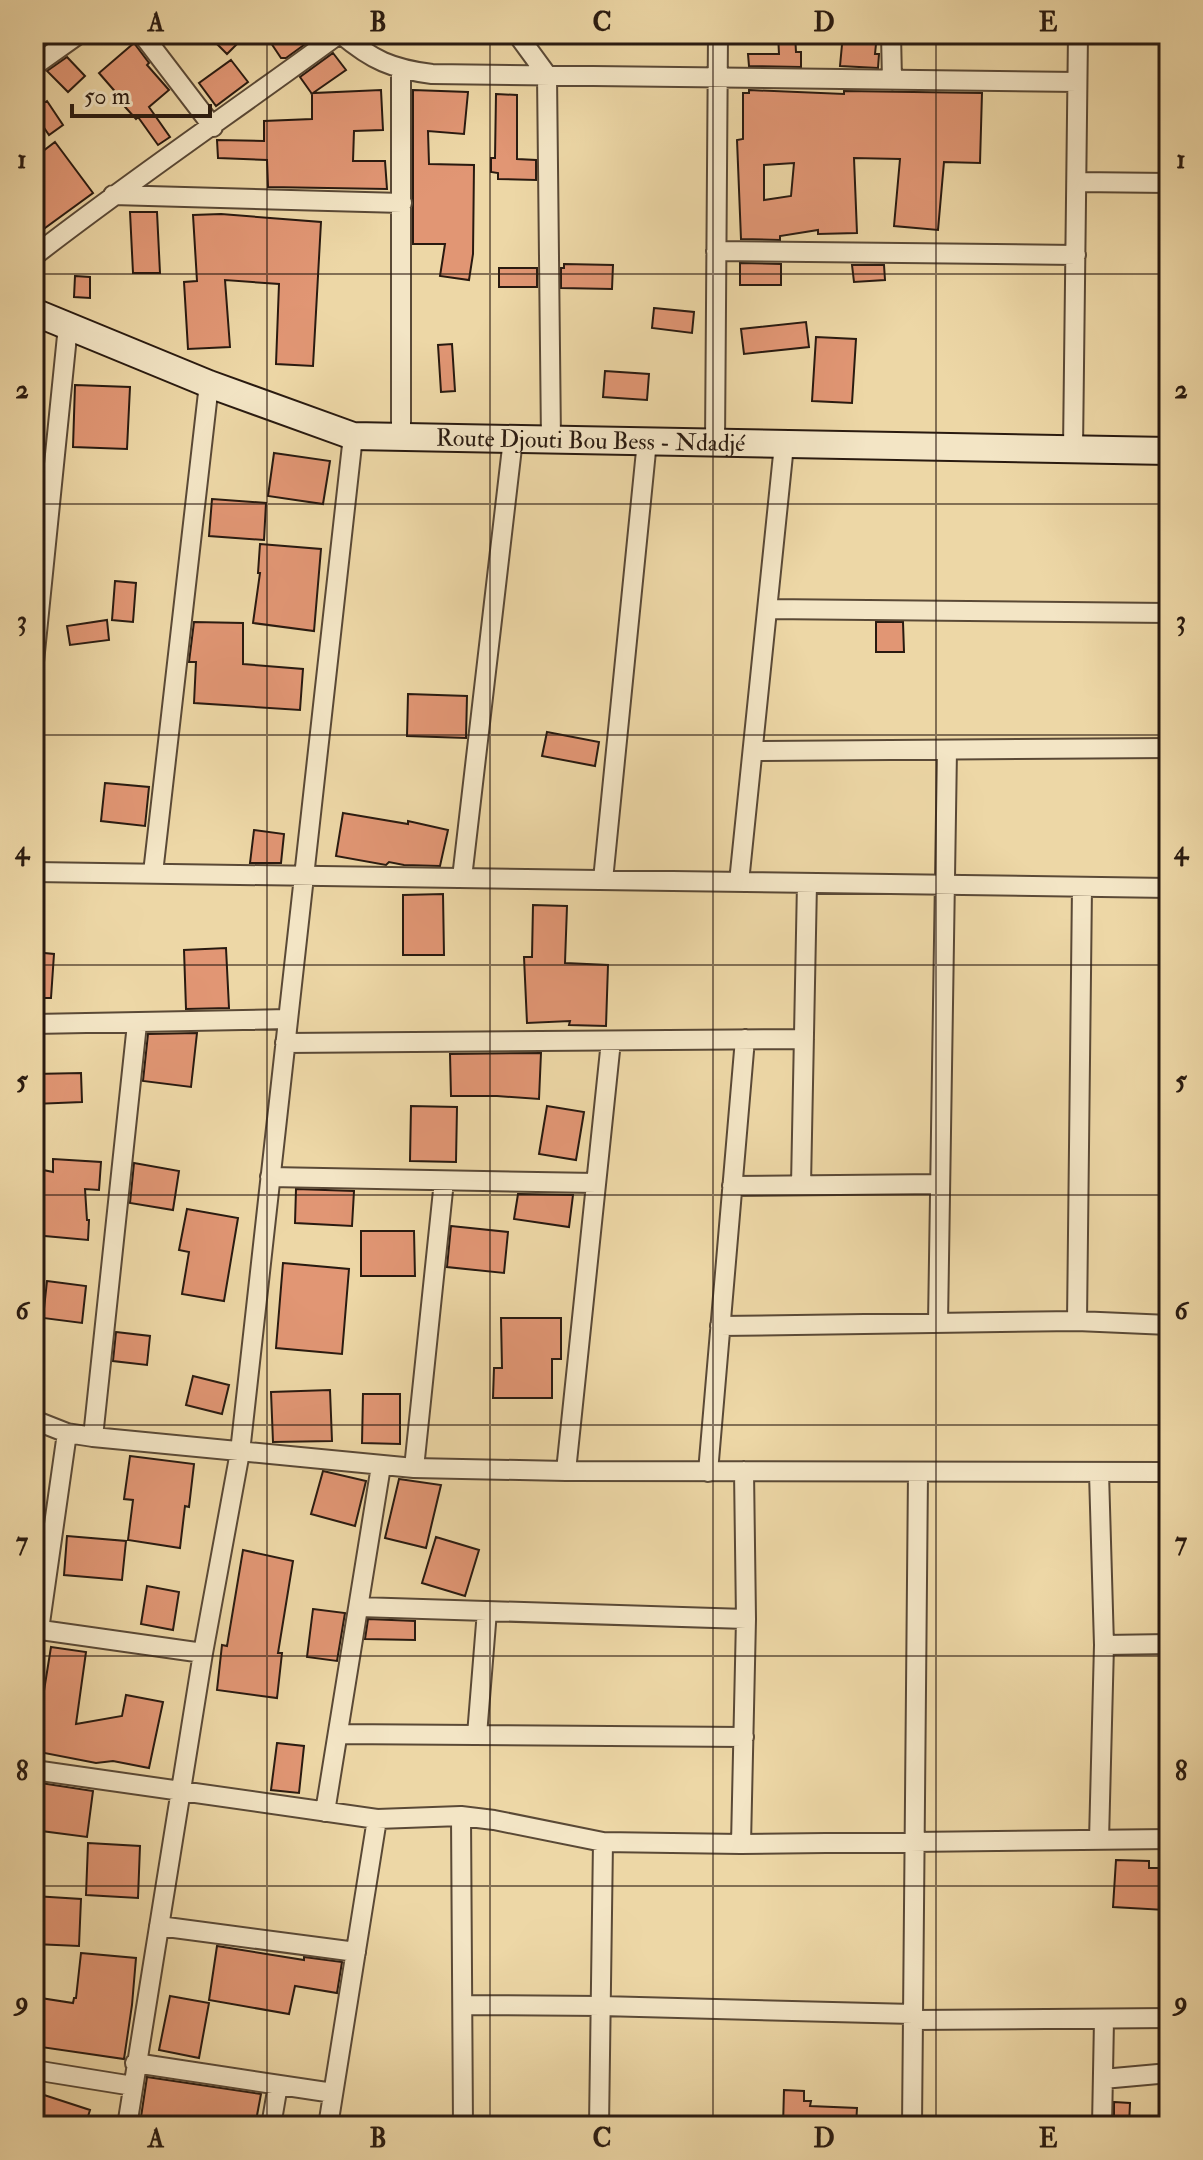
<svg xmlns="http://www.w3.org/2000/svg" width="1203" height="2160" font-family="'IM FELL Double Pica',serif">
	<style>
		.building { fill: #e19674; stroke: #291a10; stroke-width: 2; fill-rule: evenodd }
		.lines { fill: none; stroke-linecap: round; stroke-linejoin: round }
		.street-casing { stroke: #5a4936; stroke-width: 22 }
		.secondary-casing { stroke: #291a10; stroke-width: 30 }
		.street { stroke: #f3e5c5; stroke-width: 18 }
		.secondary { stroke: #f3e5c5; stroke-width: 26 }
		.grid { fill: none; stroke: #291a10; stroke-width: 2; stroke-opacity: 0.55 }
		.labels { text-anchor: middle; stroke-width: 7; stroke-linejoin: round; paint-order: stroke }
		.street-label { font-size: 24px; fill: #291a10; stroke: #f3e5c5 }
		.neatline { fill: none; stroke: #291a10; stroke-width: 3 }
		.grid-label { font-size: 26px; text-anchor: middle; font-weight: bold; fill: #291a10 }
	</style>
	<rect width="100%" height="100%" fill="#edd7a6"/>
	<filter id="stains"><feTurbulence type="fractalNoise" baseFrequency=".0025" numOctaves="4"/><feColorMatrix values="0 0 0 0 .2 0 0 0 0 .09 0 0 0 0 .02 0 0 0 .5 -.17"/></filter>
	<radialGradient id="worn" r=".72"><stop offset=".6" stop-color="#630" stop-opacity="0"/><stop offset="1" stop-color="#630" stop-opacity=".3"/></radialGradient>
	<path class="building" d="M 207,34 L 247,34 L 227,54 Z
		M 265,34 L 319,34 L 286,58 L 281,58 Z
		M 778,34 L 795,34 L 796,52 L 801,52 L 801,67 L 749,66 L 748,54 L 779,54 Z
		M 843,34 L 877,34 L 875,54 L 879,54 L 878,68 L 840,66 Z
		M 134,43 L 149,63 L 147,65 L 169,90 L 149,107 L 170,137 L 158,145 L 138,117 L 136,119 L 117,98 L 119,96 L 99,73 Z
		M 333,53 L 346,70 L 313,93 L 381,90 L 383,130 L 354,131 L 353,161 L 385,161 L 387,189 L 268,187 L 267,160 L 218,158 L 217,140 L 264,141 L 264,121 L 312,119 L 312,94 L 300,77 Z
		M 67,57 L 85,76 L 68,92 L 47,71 Z
		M 231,60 L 248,82 L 216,106 L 199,83 Z
		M 413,90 L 468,92 L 464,134 L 428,131 L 429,164 L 474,165 L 473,254 L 469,280 L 440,276 L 445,244 L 413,244 Z
		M 749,90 L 844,94 L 844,91 L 982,93 L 980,163 L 944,162 L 938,230 L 894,226 L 900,159 L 854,158 L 857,233 L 818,234 L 818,230 L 780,236 L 780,240 L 741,239 L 737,140 L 743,139 L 743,93 L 749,93 ZM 794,163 L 791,196 L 764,200 L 764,165 Z
		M 496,94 L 517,95 L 517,159 L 536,160 L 536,180 L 498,179 L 498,173 L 491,172 L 491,158 L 495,158 Z
		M 47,101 L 63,125 L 49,135 L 34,113 L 34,109 Z
		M 55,142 L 93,193 L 34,236 L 34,158 Z
		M 130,212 L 157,212 L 160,273 L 133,273 Z
		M 221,214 L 321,222 L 313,366 L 276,364 L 279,284 L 225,280 L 230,347 L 188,349 L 184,282 L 197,281 L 193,215 Z
		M 740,263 L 781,264 L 781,285 L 740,285 Z
		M 564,264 L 613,265 L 612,289 L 561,288 L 561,268 L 564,268 Z
		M 852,265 L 884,265 L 885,280 L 854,282 Z
		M 499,268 L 537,268 L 537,287 L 499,287 Z
		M 75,276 L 90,277 L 90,298 L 74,297 Z
		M 654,308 L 694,312 L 692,333 L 652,328 Z
		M 806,322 L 809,347 L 744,354 L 741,329 Z
		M 816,337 L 856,339 L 852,403 L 812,401 Z
		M 452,344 L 455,391 L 441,392 L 438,345 Z
		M 605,371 L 649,374 L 647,400 L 603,397 Z
		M 75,385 L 130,387 L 127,449 L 73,447 Z
		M 274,453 L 330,461 L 323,504 L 268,496 Z
		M 212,499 L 266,503 L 264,540 L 209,536 Z
		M 260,544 L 321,549 L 314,631 L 253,623 L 260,573 L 258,573 Z
		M 115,581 L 136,583 L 133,622 L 112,620 Z
		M 107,620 L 109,640 L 70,645 L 67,626 Z
		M 194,622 L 243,623 L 243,664 L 303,669 L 300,710 L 194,703 L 196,662 L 189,662 Z
		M 876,622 L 903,622 L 904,652 L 876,652 Z
		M 408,694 L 467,696 L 466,738 L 407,736 Z
		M 547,732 L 599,742 L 595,766 L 542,756 Z
		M 105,783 L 149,787 L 145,826 L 101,821 Z
		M 343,813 L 408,824 L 408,821 L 448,830 L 440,866 L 404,865 L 389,862 L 386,865 L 336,856 Z
		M 254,830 L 284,834 L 281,863 L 250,863 Z
		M 443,894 L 444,955 L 403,955 L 403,895 Z
		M 533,905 L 567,906 L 565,963 L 608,965 L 606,1026 L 569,1025 L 570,1021 L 527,1023 L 524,957 L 532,957 Z
		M 226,948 L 229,1008 L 186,1009 L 184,950 Z
		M 34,952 L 54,954 L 51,998 L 34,998 Z
		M 197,1033 L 191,1087 L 143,1081 L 148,1034 Z
		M 541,1053 L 539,1099 L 497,1096 L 451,1096 L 450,1054 Z
		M 81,1073 L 82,1102 L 34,1104 L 34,1074 Z
		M 411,1106 L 457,1107 L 456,1162 L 410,1161 Z
		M 547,1106 L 584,1112 L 576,1160 L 539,1154 Z
		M 53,1159 L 101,1162 L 99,1190 L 85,1189 L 87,1220 L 89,1220 L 88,1240 L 34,1235 L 34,1184 L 38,1169 L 53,1172 Z
		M 134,1163 L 179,1171 L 173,1210 L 130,1203 Z
		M 296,1189 L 354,1191 L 352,1226 L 295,1223 Z
		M 518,1194 L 573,1195 L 569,1227 L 514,1219 Z
		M 187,1209 L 238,1218 L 224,1301 L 182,1294 L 189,1252 L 179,1250 Z
		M 451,1226 L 508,1232 L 504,1273 L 447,1267 Z
		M 361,1231 L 414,1231 L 415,1276 L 361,1276 Z
		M 283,1263 L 349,1269 L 342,1354 L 276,1348 Z
		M 47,1281 L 86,1286 L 82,1323 L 43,1318 Z
		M 501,1318 L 561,1318 L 561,1359 L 552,1359 L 552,1398 L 493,1398 L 494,1368 L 502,1368 Z
		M 116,1332 L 150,1336 L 147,1365 L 113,1361 Z
		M 193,1376 L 229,1385 L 222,1414 L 186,1405 Z
		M 330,1390 L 332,1441 L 273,1442 L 271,1392 Z
		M 363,1394 L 400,1394 L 400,1444 L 362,1443 Z
		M 130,1456 L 194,1464 L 189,1507 L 185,1506 L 180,1548 L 128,1540 L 133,1500 L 124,1499 Z
		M 323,1471 L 366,1481 L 355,1526 L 311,1514 Z
		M 399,1479 L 441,1485 L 426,1548 L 385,1538 Z
		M 67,1536 L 126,1541 L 122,1580 L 64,1575 Z
		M 436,1537 L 479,1550 L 465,1596 L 422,1583 Z
		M 243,1550 L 293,1561 L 278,1653 L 282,1653 L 277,1698 L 217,1690 L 222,1645 L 227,1646 Z
		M 147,1586 L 179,1592 L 173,1630 L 141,1624 Z
		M 313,1609 L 345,1613 L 337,1661 L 307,1657 Z
		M 368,1619 L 415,1621 L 415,1640 L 365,1639 Z
		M 51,1647 L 86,1652 L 76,1724 L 122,1716 L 126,1695 L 163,1702 L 149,1768 L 113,1761 L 96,1763 L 34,1751 L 34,1696 L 43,1697 Z
		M 277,1743 L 304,1746 L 299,1793 L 271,1790 Z
		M 34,1782 L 93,1791 L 87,1837 L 34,1830 Z
		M 88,1843 L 140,1846 L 138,1898 L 86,1895 Z
		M 1116,1860 L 1149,1861 L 1149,1868 L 1165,1868 L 1165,1910 L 1113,1907 Z
		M 34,1896 L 81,1899 L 79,1946 L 34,1944 Z
		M 217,1946 L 304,1960 L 304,1957 L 342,1962 L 337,1993 L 295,1986 L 289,2014 L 209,2000 Z
		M 81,1953 L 136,1958 L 132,2005 L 124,2059 L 34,2046 L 34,1997 L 73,2003 L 74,1998 L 76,1998 Z
		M 170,1996 L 209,2003 L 199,2058 L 159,2050 Z
		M 147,2077 L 261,2094 L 255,2126 L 201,2126 L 141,2117 Z
		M 784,2090 L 804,2091 L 804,2101 L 811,2101 L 810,2106 L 857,2108 L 856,2126 L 783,2126 Z
		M 41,2094 L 90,2110 L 85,2126 L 63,2126 L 34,2117 Z
		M 1114,2102 L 1130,2103 L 1129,2126 L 1114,2126 Z"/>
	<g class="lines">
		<defs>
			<path id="street" d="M 142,34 L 213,127
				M 341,34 C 372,60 392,69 432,74 L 1077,82
				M 517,34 L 547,75 L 551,440
				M 891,34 L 892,80
				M 34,66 L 79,34
				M 1077,182 L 1169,183
				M 113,195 L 402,203
				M 716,251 L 1076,255
				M 34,256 C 133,179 237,109 339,34
				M 401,436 L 401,70
				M 715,443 L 718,34
				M 1073,449 L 1078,34
				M 768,609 L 1169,613
				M 34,662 L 68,326
				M 753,751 L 1169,748
				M 34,872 L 1169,888
				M 153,873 L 209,384
				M 462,878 L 513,439
				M 603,880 L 647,441
				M 739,882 L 784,445
				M 34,1024 L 288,1019
				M 285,1043 L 804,1039
				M 270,1177 L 596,1183
				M 801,1185 L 807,883
				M 732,1186 L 940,1184
				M 1077,1321 L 1082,887
				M 938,1323 L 947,750
				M 720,1326 L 1077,1321 L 1169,1325
				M 34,1420 L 67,1433 L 93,1437 L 414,1468 L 566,1471 L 1169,1472
				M 93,1437 L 137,1024
				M 414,1468 L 444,1181
				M 566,1471 L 611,1041
				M 708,1472 L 745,1039
				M 359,1607 L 746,1619
				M 34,1629 L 203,1653
				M 39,1630 L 67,1433
				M 1104,1645 L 1169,1644
				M 338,1734 L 744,1737
				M 477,1735 L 487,1611
				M 34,1770 L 377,1819 L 461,1816 L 494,1820 L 603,1842 L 741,1844 L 1169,1839
				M 325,1812 L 381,1466
				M 461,1816 L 463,2126
				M 1099,1840 L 1104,1645 L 1099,1473
				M 741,1844 L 746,1619 L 744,1471
				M 159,1926 L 356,1952
				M 464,2005 L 601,2006 L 913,2014
				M 913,2020 L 1169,2018
				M 135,2063 L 333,2093
				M 34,2070 L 133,2086
				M 1103,2079 L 1169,2073
				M 127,2126 L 203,1653 L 240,1452 L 353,436
				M 271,2126 L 278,2085
				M 328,2126 L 377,1819
				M 599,2126 L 603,1842
				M 912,2126 L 918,1472
				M 1102,2126 L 1104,2020"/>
			<g id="secondary">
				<path id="s1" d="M 34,312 L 209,384 L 353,436 L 1169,451"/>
			</g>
		</defs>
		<use href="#street" class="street-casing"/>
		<use href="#secondary" class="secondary-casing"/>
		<use href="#street" class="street"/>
		<use href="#secondary" class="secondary"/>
	</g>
	<path class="grid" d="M 267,34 L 267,2126M 490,34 L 490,2126M 713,34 L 713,2126M 936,34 L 936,2126M 34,274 L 1169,274M 34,504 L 1169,504M 34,735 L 1169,735M 34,965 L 1169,965M 34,1195 L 1169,1195M 34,1425 L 1169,1425M 34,1656 L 1169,1656M 34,1886 L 1169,1886"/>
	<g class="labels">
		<g class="street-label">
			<text dy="8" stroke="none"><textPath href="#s1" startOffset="580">Route Djouti Bou Bess - Ndadjé</textPath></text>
		</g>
	</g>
	<rect width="1203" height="2160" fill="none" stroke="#edd7a6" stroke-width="88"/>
	<path d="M72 104v12h138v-12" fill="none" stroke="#291a10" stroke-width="4"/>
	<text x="84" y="104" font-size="24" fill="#291a10" stroke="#f3e5c5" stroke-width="6" paint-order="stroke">50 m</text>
	<rect x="44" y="44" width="1115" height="2072" class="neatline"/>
	<g class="grid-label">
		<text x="156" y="31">A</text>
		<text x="378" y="31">B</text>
		<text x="602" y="31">C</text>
		<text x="824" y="31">D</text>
		<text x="1048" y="31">E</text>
		<text x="22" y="168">1</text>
		<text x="1181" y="168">1</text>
		<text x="22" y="398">2</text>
		<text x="1181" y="398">2</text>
		<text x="22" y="629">3</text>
		<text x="1181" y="629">3</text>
		<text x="22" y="859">4</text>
		<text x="1181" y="859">4</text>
		<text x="22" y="1089">5</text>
		<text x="1181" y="1089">5</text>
		<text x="22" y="1319">6</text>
		<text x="1181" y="1319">6</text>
		<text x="22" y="1550">7</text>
		<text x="1181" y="1550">7</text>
		<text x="22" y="1780">8</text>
		<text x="1181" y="1780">8</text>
		<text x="22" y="2010">9</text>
		<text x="1181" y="2010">9</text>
		<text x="156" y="2147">A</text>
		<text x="378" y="2147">B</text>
		<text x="602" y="2147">C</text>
		<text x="824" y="2147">D</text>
		<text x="1048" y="2147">E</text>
	</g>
	<rect width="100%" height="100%" filter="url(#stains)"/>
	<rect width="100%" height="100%" fill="url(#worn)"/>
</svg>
